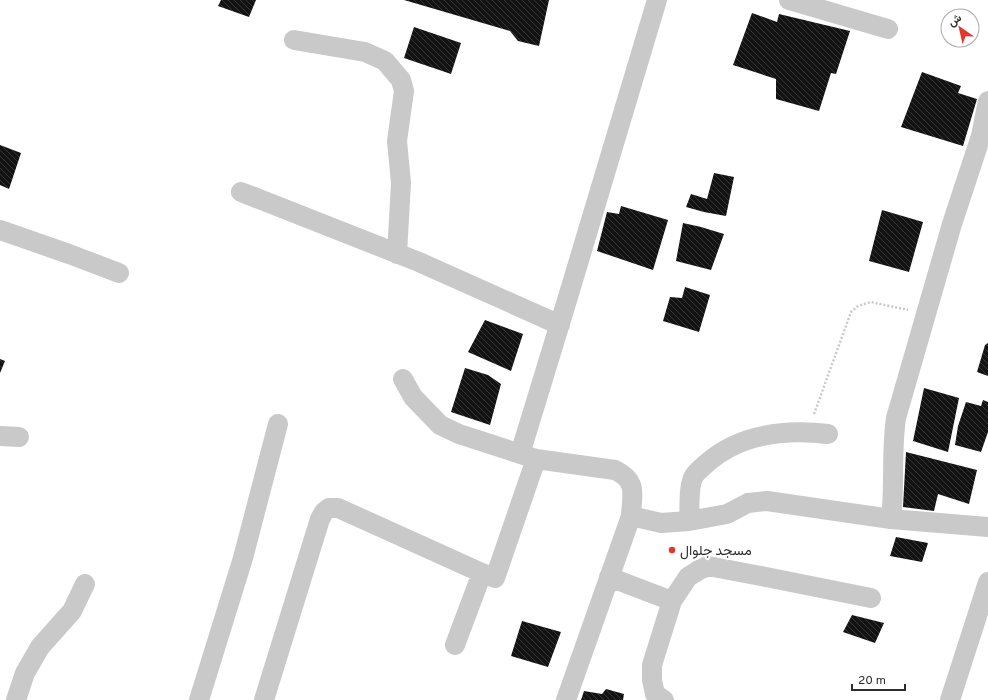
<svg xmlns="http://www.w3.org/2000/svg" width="988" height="700" font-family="Overpass,Vazirmatn,sans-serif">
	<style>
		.building { fill: url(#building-back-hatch) }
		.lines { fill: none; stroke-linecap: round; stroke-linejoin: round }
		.path { stroke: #c9c9c9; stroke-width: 2.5; stroke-dasharray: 2 2; stroke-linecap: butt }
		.minor { stroke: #c9c9c9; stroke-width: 20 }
		.poi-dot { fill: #e4372c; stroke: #fff; stroke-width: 1.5 }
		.labels { text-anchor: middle; stroke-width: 4; stroke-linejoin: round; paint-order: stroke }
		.poi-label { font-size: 14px; fill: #2c2c2c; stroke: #fff; text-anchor: start }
	</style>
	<defs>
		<pattern id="building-back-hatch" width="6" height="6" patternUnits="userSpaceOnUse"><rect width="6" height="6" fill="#131313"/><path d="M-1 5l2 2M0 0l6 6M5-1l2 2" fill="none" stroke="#363636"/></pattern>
	</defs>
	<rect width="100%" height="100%" fill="#fff"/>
	<path class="building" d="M 221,0 L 256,0 L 249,17 L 218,6 Z
		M 404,0 L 549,0 L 539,46 L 518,41 L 510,31 Z
		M 752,13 L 777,22 L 779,14 L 850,31 L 836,74 L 831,73 L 819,111 L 776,99 L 776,79 L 733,65 Z
		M 414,27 L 461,43 L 451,74 L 404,58 Z
		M 922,72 L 961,86 L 958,93 L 977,99 L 963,146 L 901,127 Z
		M 0,145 L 21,153 L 9,189 L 0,185 Z
		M 714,173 L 734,177 L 726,216 L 704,212 L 686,207 L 691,194 L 707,199 Z
		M 621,206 L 668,220 L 653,270 L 597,251 L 607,212 L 619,214 Z
		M 882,210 L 923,222 L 909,272 L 869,261 Z
		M 683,223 L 701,227 L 724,234 L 711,270 L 676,261 Z
		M 685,287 L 710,295 L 699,332 L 663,321 L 670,297 L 682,298 Z
		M 485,320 L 523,334 L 511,371 L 468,352 Z
		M 988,343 L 988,376 L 977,372 L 985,345 Z
		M 0,359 L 5,361 L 0,373 Z
		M 465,368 L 488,375 L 501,384 L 490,425 L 451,412 Z
		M 924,388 L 959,398 L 948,452 L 913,441 Z
		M 983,400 L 988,402 L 988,432 L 981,452 L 955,445 L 958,426 L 966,402 L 981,406 Z
		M 906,452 L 977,470 L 969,504 L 938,494 L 934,511 L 903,507 Z
		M 896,537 L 928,543 L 922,562 L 890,556 Z
		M 852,615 L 884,623 L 875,643 L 843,632 Z
		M 522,621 L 561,632 L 548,667 L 511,656 Z
		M 606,689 L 624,694 L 623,700 L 581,700 L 584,691 L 602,694 Z"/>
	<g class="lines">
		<path class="path" d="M 814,414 L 851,312 L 858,306 L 871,302 L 908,310"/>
		<path class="minor" d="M 789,0 L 888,29
			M 294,40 L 365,52 L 385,61 L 401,80 L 404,91 L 397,141 L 401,183 L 397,254
			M 241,192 L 419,262 L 560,325
			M 0,230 L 69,254 L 119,273
			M 403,379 L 413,397 L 440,425 L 459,434 L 536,459 L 615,470 C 638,481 632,494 631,516 L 566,700
			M 0,436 L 19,437
			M 520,454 L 568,297 L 657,0
			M 631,516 L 661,523 L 689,521 L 727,514 L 748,503 L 767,501 L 891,519 L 988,527
			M 891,519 C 895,486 891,452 896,418 L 952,224 L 981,136 L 988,101
			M 689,521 C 690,510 688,485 694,476 C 697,471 703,467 707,463 C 740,434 786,429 828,434
			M 609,577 L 672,601
			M 455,645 L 482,573
			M 16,700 L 25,673 L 40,647 L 72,611 L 85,584
			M 199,700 L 243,558 L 278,424
			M 264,700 L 320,519 L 324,512 L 329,508 L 338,508 L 482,573 L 495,578 L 536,459
			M 664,700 L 655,694 L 652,680 L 652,665 L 672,601 L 688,577 L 699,570 L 708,566 L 771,578 L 871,598
			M 950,700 L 988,582"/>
	</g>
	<circle class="poi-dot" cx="672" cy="550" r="4"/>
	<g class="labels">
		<g class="poi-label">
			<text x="680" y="555">مسجد جلوال</text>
		</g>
	</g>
	<g transform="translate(960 28) rotate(326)"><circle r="19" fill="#ffffff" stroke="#ababab"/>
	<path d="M0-3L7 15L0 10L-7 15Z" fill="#e4372c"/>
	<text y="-6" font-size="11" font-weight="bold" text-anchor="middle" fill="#2c2c2c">ش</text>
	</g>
	<path d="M852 684v6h53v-6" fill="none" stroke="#2c2c2c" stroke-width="2"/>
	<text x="858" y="684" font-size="12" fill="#2c2c2c" stroke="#ffffff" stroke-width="3" paint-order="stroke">20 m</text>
</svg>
